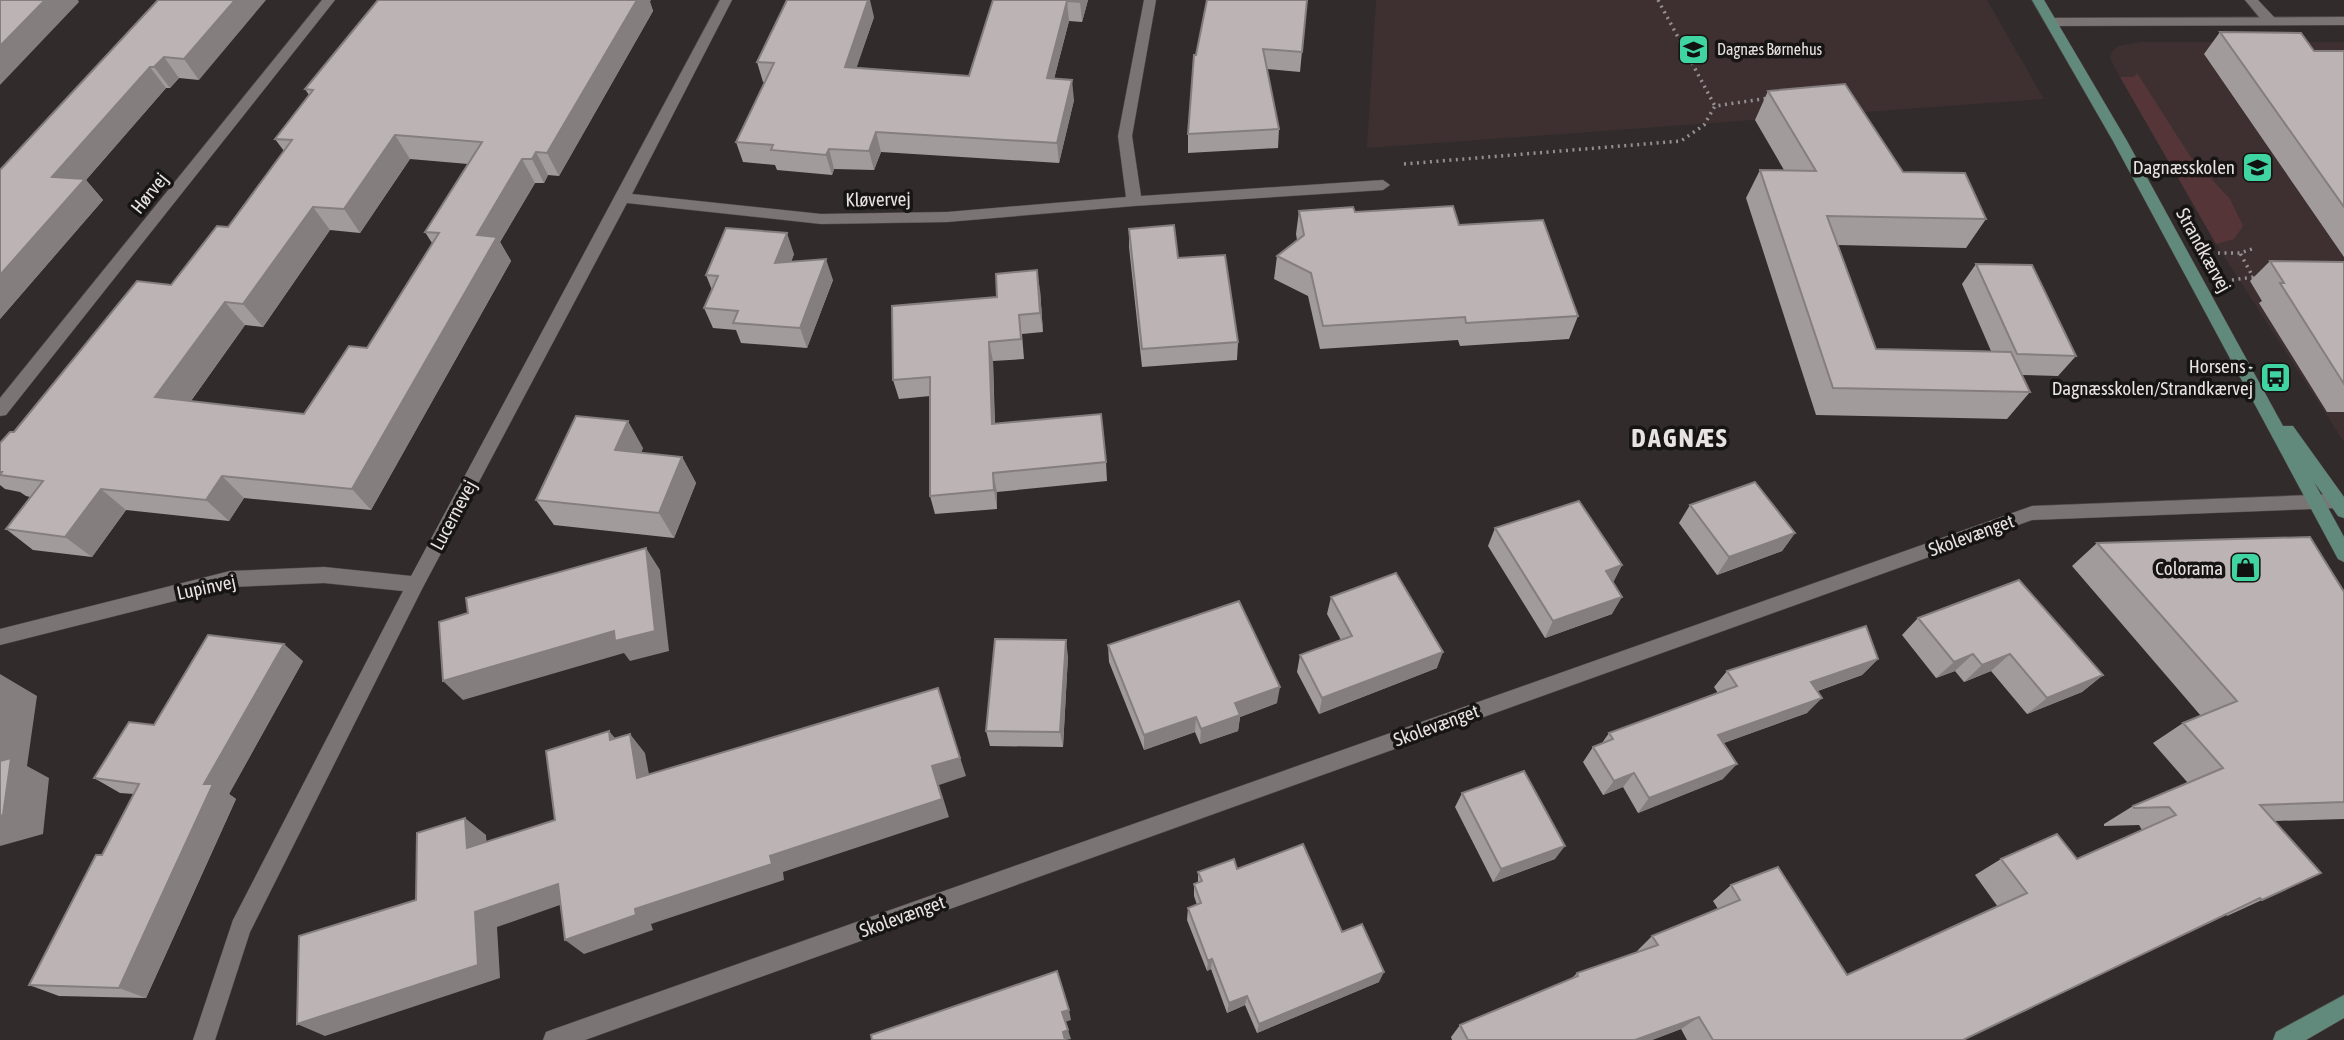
<svg xmlns="http://www.w3.org/2000/svg" width="2344" height="1040" font-family="'Asap Condensed',sans-serif">
	<style>
		.built { fill: #3e3031 }
		.green { fill: #553538 }
		.lines { fill: none; stroke-linecap: round; stroke-linejoin: round }
		.lane-casing { stroke: #4f494a; stroke-width: 1 }
		.street-casing { stroke: #4f494a; stroke-width: 1 }
		.secondary-casing { stroke: #4f494a; stroke-width: 1 }
		.path { stroke: #959090; stroke-width: 3.5; stroke-dasharray: 2 4.5; stroke-linecap: butt }
		.lane { fill: #7b7474; fill-rule: evenodd }
		.street { fill: #7b7474; fill-rule: evenodd }
		.secondary { fill: #628a7c; fill-rule: evenodd }
		.wall { fill: #a29b9b; fill-rule: evenodd }
		.shaded-wall { fill: #847e7e }
		.building { fill: #bcb4b4; stroke: #847e7e; stroke-width: 2; fill-rule: evenodd }
		.labels { text-anchor: middle; stroke-width: 7; stroke-linejoin: round; paint-order: stroke }
		.far-poi-label { font-size: 16px; fill: #e7e3e3; stroke: #171414; text-anchor: start }
		.poi-label { font-size: 19px; fill: #e7e3e3; stroke: #171414; text-anchor: end }
		.street-label { font-size: 19px; fill: #e7e3e3; stroke: #171414 }
		.district-label { font-size: 26px; font-weight: bold; letter-spacing: 2px; fill: #e7e3e3; stroke: #171414 }
	</style>
	<rect width="100%" height="100%" fill="#312b2b"/>
	<path class="built" d="M 1376,0 L 1987,0 L 2044,99 L 1367,148 Z
		M 2141,42 L 2344,42 L 2344,442 L 2216,244 L 2120,77 L 2110,58 L 2112,52 L 2118,46 Z"/>
	<path class="green" d="M 2137,73 L 2190,156 L 2230,199 L 2243,226 L 2234,239 L 2216,244 L 2120,77 L 2134,77 Z"/>
	<g class="lines">
		<defs>
			<path id="lane" d="M 2245,0 L 2258,0 L 2274,17 L 2274,23 L 2264,23 Z"/>
			<path id="street" d="M 322,0 L 335,0 L 6,415 L 0,416 L 0,398 Z
				M 720,0 L 732,0 L 632,194 L 821,214 L 947,212 L 1126,197 L 1118,136 L 1144,0 L 1156,0 L 1132,136 L 1141,196 L 1383,180 L 1390,185 L 1383,190 L 1134,206 L 947,222 L 821,224 L 627,203 L 422,589 L 250,932 L 215,1040 L 193,1040 L 233,920 L 403,591 L 324,583 L 230,587 L 0,645 L 0,629 L 230,571 L 324,567 L 411,576 Z
				M 2344,17 L 2344,25 L 2051,26 L 2045,22 L 2051,18 Z
				M 2337,494 L 2344,498 L 2343,506 L 2337,508 L 2032,520 L 585,1040 L 543,1040 L 546,1032 L 554,1029 L 2032,506 Z"/>
			<path id="secondary" d="M 2032,0 L 2044,0 L 2127,141 L 2283,426 L 2293,426 L 2344,497 L 2344,518 L 2338,516 L 2314,482 L 2344,537 L 2344,562 L 2338,559 L 2113,141 Z
				M 2344,995 L 2344,1018 L 2306,1040 L 2273,1040 L 2276,1032 Z"/>
		</defs>
		<use href="#lane" class="lane-casing"/>
		<use href="#street" class="street-casing"/>
		<use href="#secondary" class="secondary-casing"/>
		<path class="path" d="M 1658,0 L 1715,106
			M 1404,164 L 1681,141 L 1704,125 L 1715,106 L 1769,98
			M 2218,253 L 2240,253 L 2252,249
			M 2232,280 L 2253,277 L 2240,253"/>
		<use href="#lane" class="lane"/>
		<use href="#street" class="street"/>
		<use href="#secondary" class="secondary"/>
	</g>
	<path class="wall" d="M 158,0 L 199,80 L 179,78 L 170,88 L 166,88 L 86,180 L 103,200 L 0,319 L 0,170 Z
		M 993,0 L 1088,0 L 1082,22 L 1069,21 L 1054,79 L 1074,100 L 1059,163 L 881,152 L 874,170 L 834,169 L 832,175 L 777,170 L 775,165 L 743,162 L 736,142 L 765,82 L 763,82 L 757,62 L 874,17 L 856,68 L 969,76 Z
		M 1307,0 L 1300,72 L 1267,69 L 1279,129 L 1278,148 L 1188,153 L 1188,134 L 1196,55 Z
		M 650,2 L 653,11 L 559,176 L 548,175 L 544,183 L 535,183 L 500,242 L 511,261 L 371,510 L 244,498 L 229,521 L 126,510 L 92,557 L 33,550 L 6,529 L 30,497 L 26,496 L 20,492 L 5,489 L 0,485 L 0,443 L 14,432 L 171,285 L 228,227 L 284,151 L 275,139 L 309,95 L 305,89 ZM 410,159 L 468,164 L 425,232 L 432,243 L 367,348 L 304,414 L 191,401 L 245,325 L 263,327 L 330,230 L 360,233 Z
		M 2220,32 L 2314,51 L 2344,51 L 2344,257 L 2204,54 Z
		M 1768,91 L 1903,172 L 1986,219 L 1966,248 L 1838,245 L 1876,349 L 1991,351 L 1962,284 L 1976,264 L 2076,356 L 2058,376 L 2022,375 L 2030,392 L 2007,419 L 1816,415 L 1746,198 L 1760,170 L 1784,170 L 1755,120 Z
		M 1299,211 L 1355,212 L 1459,225 L 1578,316 L 1569,339 L 1460,346 L 1458,340 L 1320,349 L 1308,296 L 1274,279 L 1277,256 L 1297,240 L 1296,234 Z
		M 1129,229 L 1178,258 L 1238,342 L 1237,360 L 1142,367 L 1129,247 Z
		M 794,254 L 791,262 L 833,280 L 807,348 L 741,343 L 736,330 L 713,328 L 704,308 L 712,290 L 706,275 Z
		M 2270,261 L 2344,262 L 2344,412 L 2327,412 L 2259,303 L 2262,301 L 2250,281 Z
		M 1040,290 L 1043,332 L 1022,334 L 1024,359 L 993,361 L 995,424 L 1106,462 L 1107,481 L 997,492 L 997,509 L 935,514 L 930,496 L 930,396 L 899,399 L 893,380 L 997,297 Z
		M 643,448 L 641,453 L 682,457 L 696,483 L 674,538 L 554,525 L 536,500 Z
		M 1690,505 L 1795,533 L 1782,551 L 1717,575 L 1679,523 Z
		M 1495,528 L 1622,565 L 1613,582 L 1612,614 L 1545,638 L 1488,546 Z
		M 2097,543 L 2344,592 L 2344,819 L 2275,821 L 2321,873 L 2227,916 L 2226,914 L 1963,1040 L 1687,1040 L 1681,1029 L 1652,1040 L 1452,1040 L 1451,1037 L 1460,1025 L 1571,979 L 1577,973 L 1637,952 L 1637,951 L 1652,936 L 1718,909 L 1713,901 L 1731,885 L 1847,975 L 1998,907 L 1975,875 L 2001,859 L 2077,859 L 2142,830 L 2139,825 L 2104,826 L 2104,824 L 2133,806 L 2188,783 L 2153,743 L 2183,723 L 2201,716 L 2072,566 Z
		M 1331,597 L 1437,668 L 1319,714 L 1297,672 L 1300,655 L 1341,640 L 1327,614 Z
		M 1918,618 L 2103,675 L 2082,692 L 2027,714 L 1991,671 L 1964,682 L 1955,671 L 1936,678 L 1902,635 Z
		M 1108,645 L 1277,703 L 1240,717 L 1238,731 L 1200,744 L 1195,732 L 1144,750 L 1109,662 Z
		M 1068,656 L 1063,747 L 990,746 L 986,731 Z
		M 1878,659 L 1862,675 L 1818,691 L 1807,713 L 1723,743 L 1723,779 L 1638,813 L 1623,787 L 1603,795 L 1583,762 L 1593,747 L 1602,743 L 1609,733 L 1718,693 L 1714,687 L 1727,671 Z
		M 303,661 L 229,794 L 236,799 L 146,998 L 59,996 L 29,985 L 102,855 L 134,794 L 120,793 L 94,778 L 154,725 Z
		M 1462,793 L 1555,859 L 1493,882 L 1455,807 Z
		M 1237,869 L 1342,932 L 1379,982 L 1257,1033 L 1245,1005 L 1227,1013 L 1211,969 L 1207,971 L 1187,920 L 1188,908 L 1197,905 L 1194,896 L 1194,884 L 1198,883 L 1198,872 Z"/>
	<path class="shaded-wall" d="M 45,0 L 78,0 L 79,2 L 0,85 L 0,46 Z
		M 235,0 L 266,0 L 199,80 L 184,59 Z
		M 637,0 L 651,0 L 650,2 L 653,11 L 559,176 L 547,153 Z
		M 868,0 L 870,0 L 874,17 L 850,87 L 845,67 Z
		M 1081,0 L 1088,0 L 1082,22 L 1080,2 Z
		M 1067,1 L 1069,21 L 1049,98 L 1047,78 Z
		M 164,57 L 179,78 L 170,88 L 154,67 Z
		M 150,67 L 166,88 L 86,180 L 103,200 L 0,319 L 0,275 L 52,177 Z
		M 1072,80 L 1074,100 L 1059,163 L 1057,143 Z
		M 876,132 L 881,152 L 874,170 L 869,151 Z
		M 395,135 L 410,159 L 360,233 L 344,209 Z
		M 829,149 L 834,169 L 832,175 L 826,155 Z
		M 536,152 L 548,175 L 544,183 L 532,159 Z
		M 522,159 L 535,183 L 500,242 L 511,261 L 371,510 L 352,489 L 477,235 Z
		M 313,207 L 330,230 L 263,327 L 243,304 Z
		M 787,233 L 794,254 L 783,283 L 775,263 Z
		M 826,259 L 833,280 L 807,348 L 800,328 Z
		M 1037,270 L 1040,290 L 1043,332 L 1040,313 Z
		M 225,302 L 245,325 L 178,419 L 155,397 Z
		M 989,342 L 993,361 L 995,443 L 992,424 Z
		M 628,421 L 643,448 L 630,477 L 615,450 Z
		M 682,457 L 696,483 L 674,538 L 659,513 Z
		M 993,473 L 997,492 L 997,509 L 994,490 Z
		M 222,476 L 244,498 L 229,521 L 206,500 Z
		M 101,489 L 126,510 L 92,557 L 65,537 Z
		M 1795,533 L 1782,551 L 1717,575 L 1729,557 Z
		M 646,548 L 660,570 L 669,651 L 630,661 L 624,653 L 463,700 L 443,681 Z
		M 1622,565 L 1613,583 L 1606,571 Z
		M 1622,597 L 1612,614 L 1545,638 L 1553,621 Z
		M 1066,640 L 1068,656 L 1063,747 L 1060,732 Z
		M 284,644 L 303,661 L 229,794 L 236,799 L 146,998 L 119,988 L 204,784 Z
		M 1443,652 L 1437,668 L 1319,714 L 1322,698 Z
		M 1973,654 L 1955,671 L 1936,678 L 1954,662 Z
		M 2010,654 L 1991,671 L 1964,682 L 1982,665 Z
		M 1878,659 L 1862,675 L 1797,698 L 1811,682 Z
		M 0,674 L 37,696 L 27,766 L 49,778 L 43,834 L 0,846 Z
		M 2103,675 L 2082,692 L 2027,714 L 2047,698 Z
		M 1280,687 L 1277,703 L 1240,717 L 1238,731 L 1200,744 L 1201,729 L 1235,703 Z
		M 938,688 L 966,776 L 939,785 L 949,817 L 783,872 L 784,880 L 651,924 L 653,930 L 584,954 L 565,940 L 635,909 L 770,856 L 932,766 Z
		M 1822,698 L 1807,713 L 1705,750 L 1718,735 Z
		M 1196,717 L 1195,732 L 1144,750 L 1144,735 Z
		M 609,731 L 625,750 L 610,740 Z
		M 630,734 L 645,753 L 653,796 L 637,778 Z
		M 1737,764 L 1723,779 L 1638,813 L 1649,798 Z
		M 1634,773 L 1623,787 L 1603,795 L 1614,781 Z
		M 465,818 L 486,835 L 488,864 L 467,848 Z
		M 1565,846 L 1555,859 L 1493,882 L 1501,869 Z
		M 558,884 L 577,899 L 497,927 L 500,978 L 325,1036 L 297,1024 L 475,912 Z
		M 1212,959 L 1211,969 L 1207,971 L 1208,961 Z
		M 1384,972 L 1379,982 L 1257,1033 L 1259,1024 Z
		M 1247,996 L 1245,1005 L 1227,1013 L 1229,1003 Z
		M 1069,1010 L 1071,1020 L 1065,1022 L 1062,1012 Z
		M 1699,1017 L 1681,1029 L 1652,1040 L 1635,1040 Z
		M 1068,1030 L 1071,1039 L 1065,1040 L 1063,1032 Z"/>
	<path class="building" d="M 0,0 L 45,0 L 0,46 Z
		M 158,0 L 235,0 L 184,59 L 164,57 L 154,67 L 150,67 L 52,177 L 85,179 L 0,275 L 0,170 Z
		M 378,0 L 637,0 L 547,153 L 536,152 L 532,159 L 522,159 L 477,235 L 497,237 L 352,489 L 222,476 L 206,500 L 101,489 L 65,537 L 6,529 L 43,481 L 0,475 L 2,472 L 0,472 L 0,443 L 10,432 L 14,432 L 137,281 L 171,285 L 217,226 L 228,227 L 292,140 L 275,139 L 313,90 L 305,89 ZM 395,135 L 482,142 L 425,232 L 439,233 L 367,348 L 349,346 L 304,414 L 155,397 L 225,302 L 243,304 L 313,207 L 344,209 Z
		M 787,0 L 868,0 L 845,67 L 969,76 L 993,0 L 1081,0 L 1080,2 L 1067,1 L 1047,78 L 1072,80 L 1057,143 L 876,132 L 869,151 L 829,149 L 826,155 L 771,150 L 773,145 L 736,142 L 774,63 L 757,62 Z
		M 1207,0 L 1307,0 L 1302,52 L 1263,49 L 1279,129 L 1188,134 L 1194,55 L 1196,55 Z
		M 2220,32 L 2301,33 L 2314,51 L 2344,51 L 2344,207 Z
		M 1845,84 L 1903,172 L 1965,173 L 1986,219 L 1827,216 L 1876,349 L 2011,352 L 2030,392 L 1833,388 L 1760,170 L 1816,171 L 1768,91 Z
		M 1453,206 L 1459,225 L 1543,220 L 1578,316 L 1466,323 L 1465,317 L 1323,326 L 1311,273 L 1277,256 L 1304,235 L 1299,211 L 1353,207 L 1355,212 Z
		M 1174,225 L 1178,258 L 1225,255 L 1238,342 L 1142,349 L 1129,229 Z
		M 726,228 L 787,233 L 775,263 L 826,259 L 800,328 L 733,323 L 738,311 L 704,308 L 718,276 L 706,275 Z
		M 2270,261 L 2344,262 L 2344,384 L 2280,283 L 2284,283 Z
		M 1976,264 L 2032,265 L 2076,356 L 2017,354 Z
		M 1037,270 L 1040,313 L 1019,315 L 1021,339 L 989,342 L 992,424 L 1101,414 L 1106,462 L 993,473 L 994,490 L 930,496 L 930,377 L 893,380 L 892,306 L 997,297 L 996,274 Z
		M 576,416 L 628,421 L 615,450 L 682,457 L 659,513 L 536,500 Z
		M 1755,482 L 1795,533 L 1729,557 L 1690,505 Z
		M 1579,501 L 1622,565 L 1606,571 L 1622,597 L 1553,621 L 1495,528 Z
		M 2310,537 L 2344,592 L 2344,802 L 2260,805 L 2321,873 L 2262,900 L 2260,898 L 1963,1040 L 1713,1040 L 1699,1017 L 1635,1040 L 1468,1040 L 1460,1025 L 1578,976 L 1577,973 L 1658,945 L 1652,936 L 1740,900 L 1731,885 L 1778,867 L 1847,975 L 2027,893 L 2001,859 L 2057,834 L 2077,859 L 2176,815 L 2169,807 L 2134,808 L 2133,806 L 2223,768 L 2183,723 L 2237,701 L 2097,543 Z
		M 646,548 L 655,631 L 615,641 L 614,631 L 443,681 L 439,622 L 468,613 L 466,598 Z
		M 1396,573 L 1443,652 L 1322,698 L 1300,655 L 1352,636 L 1331,597 Z
		M 2019,580 L 2103,675 L 2047,698 L 2010,654 L 1982,665 L 1973,654 L 1954,662 L 1918,618 Z
		M 1239,601 L 1280,687 L 1235,703 L 1240,715 L 1201,729 L 1196,717 L 1144,735 L 1108,645 Z
		M 1866,626 L 1878,659 L 1811,682 L 1822,698 L 1718,735 L 1737,764 L 1649,798 L 1634,773 L 1614,781 L 1593,747 L 1613,739 L 1609,733 L 1737,686 L 1727,671 Z
		M 208,635 L 284,644 L 204,784 L 213,784 L 119,988 L 29,985 L 96,855 L 102,855 L 139,784 L 94,778 L 129,722 L 154,725 Z
		M 995,639 L 1066,640 L 1060,732 L 986,731 Z
		M 938,688 L 960,758 L 932,766 L 942,799 L 770,856 L 772,864 L 635,909 L 636,915 L 565,940 L 558,884 L 475,912 L 478,965 L 297,1024 L 299,936 L 416,900 L 417,833 L 465,818 L 467,848 L 555,820 L 546,751 L 609,731 L 610,740 L 630,734 L 637,778 Z
		M 11,758 L 3,815 L 0,816 L 0,761 Z
		M 1524,771 L 1565,846 L 1501,869 L 1462,793 Z
		M 1303,844 L 1342,932 L 1362,924 L 1384,972 L 1259,1024 L 1247,996 L 1229,1003 L 1212,959 L 1208,961 L 1188,908 L 1201,903 L 1194,884 L 1202,881 L 1198,872 L 1234,859 L 1237,869 Z
		M 1057,971 L 1069,1010 L 1062,1012 L 1068,1030 L 1063,1032 L 1065,1040 L 872,1040 L 871,1035 Z"/>
	<defs>
		<symbol id="school-square" viewBox="-11 -11 22 22"><rect x="-9" y="-9" width="18" height="18" rx="4" fill="#3fd4a2" stroke="#171414"/><path d="M0-5L7-2L0 1L-7-2ZM-4 1L0 2.5L4 1V4Q0 6-4 4Z" fill="#111"/></symbol>
		<symbol id="bus-square" viewBox="-11 -11 22 22"><rect x="-9" y="-9" width="18" height="18" rx="4" fill="#3fd4a2" stroke="#171414"/><path d="M-5-6H5V4H4V6H2V4H-2V6H-4V4H-5ZM-3.5-4V0h7V-4ZM-3.5 1.2v1.5H-2V1.2ZM2 1.2v1.5H3.5V1.2Z" fill="#111"/></symbol>
		<symbol id="shop-square" viewBox="-11 -11 22 22"><rect x="-9" y="-9" width="18" height="18" rx="4" fill="#3fd4a2" stroke="#171414"/><path d="M-5-2.5h2.3a2.7 3.5 0 0 1 5.4 0H5L5.5 6h-11ZM-1.5-2.5h3a1.5 2.3 0 0 0-3 0Z" fill="#111"/></symbol>
	</defs>
	<g fill-rule="evenodd">
		<use href="#school-square" x="1676" y="32" width="35" height="35"/>
		<use href="#school-square" x="2240" y="150" width="35" height="35"/>
		<use href="#bus-square" x="2258" y="360" width="35" height="35"/>
		<use href="#shop-square" x="2228" y="550" width="35" height="35"/>
	</g>
	<g class="labels">
		<g class="far-poi-label">
			<text x="1717" y="55">Dagnæs Børnehus</text>
		</g>
		<g class="poi-label">
			<text x="2235" y="174">Dagnæsskolen</text>
			<text x="2253" y="373">Horsens -<tspan x="2253" dy="22">Dagnæsskolen/Strandkærvej</tspan></text>
			<text x="2223" y="575">Colorama</text>
		</g>
		<g class="street-label">
			<text transform="translate(149 193) rotate(-51)" y="7">Hørvej</text>
			<text transform="translate(878 199) rotate(-1)" y="7">Kløvervej</text>
			<text transform="translate(2204 250) rotate(61)" y="7">Strandkærvej</text>
			<text transform="translate(453 515) rotate(-62)" y="7">Lucernevej</text>
			<text transform="translate(1971 535) rotate(-20)" y="7">Skolevænget</text>
			<text transform="translate(206 587) rotate(-12)" y="7">Lupinvej</text>
			<text transform="translate(1436 725) rotate(-20)" y="7">Skolevænget</text>
			<text transform="translate(902 916) rotate(-20)" y="7">Skolevænget</text>
		</g>
		<g class="district-label">
			<text x="1680" y="447">DAGNÆS</text>
		</g>
	</g>
</svg>
